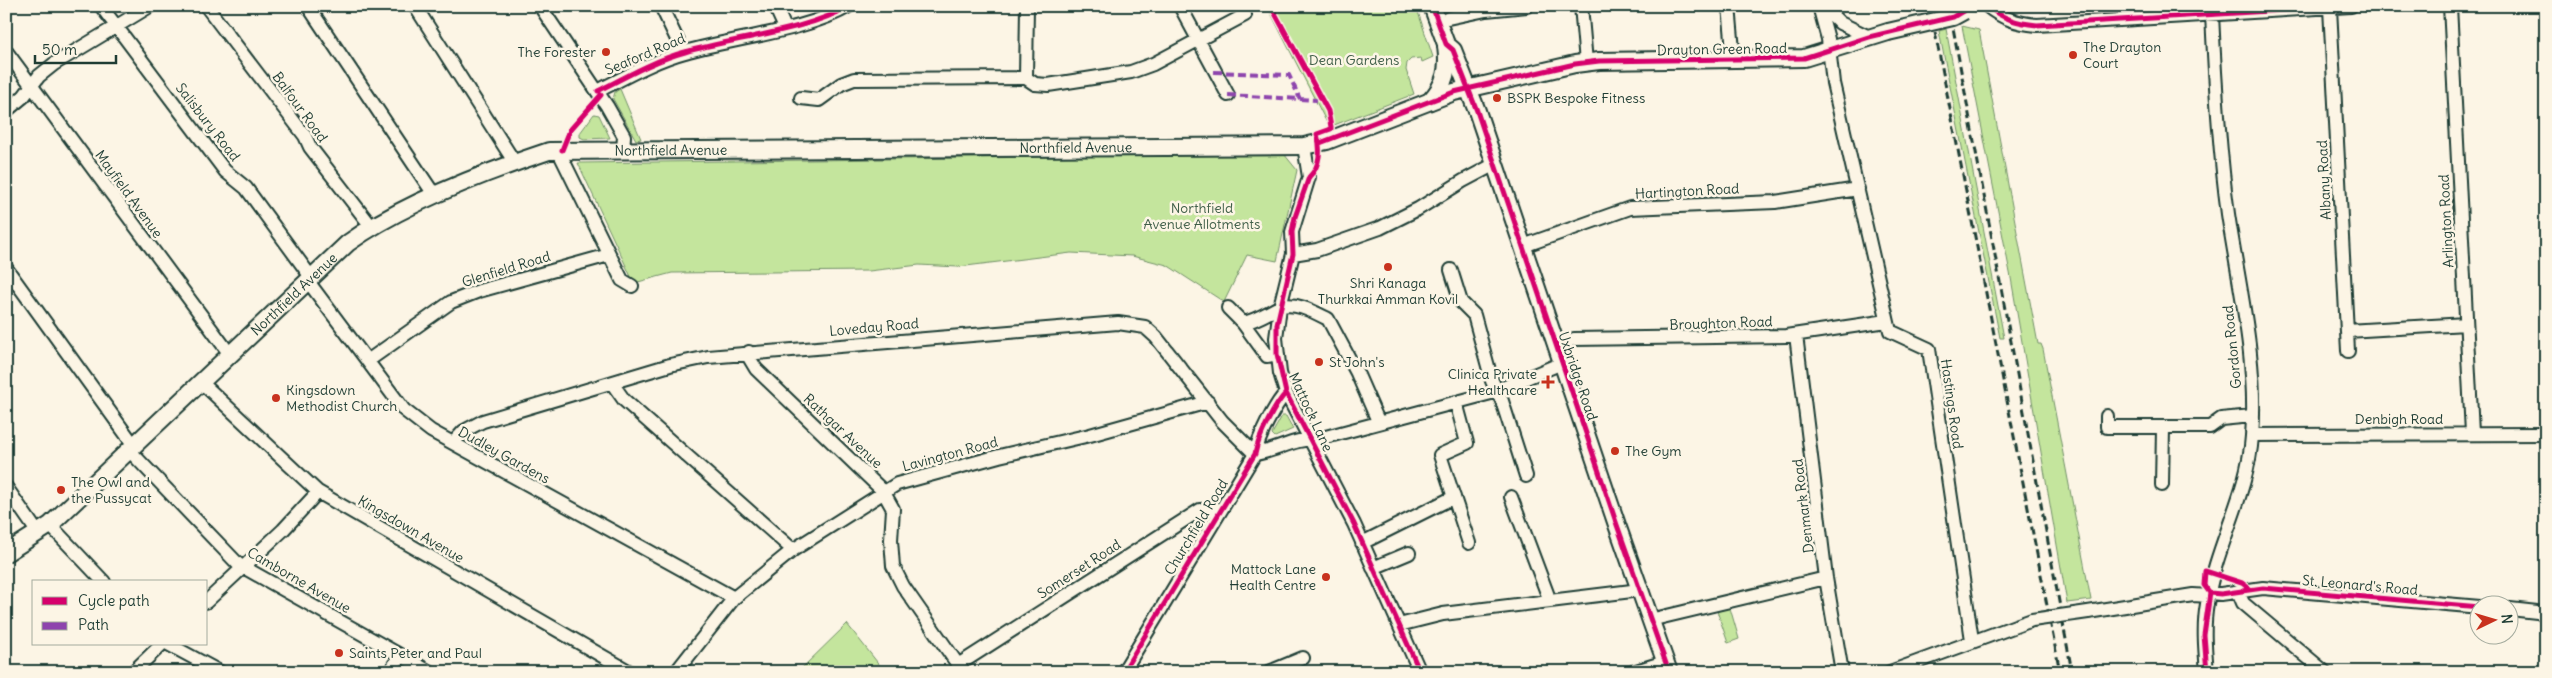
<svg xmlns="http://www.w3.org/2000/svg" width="2552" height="678" font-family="Delius,sans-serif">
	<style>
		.green { fill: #c4e59d; stroke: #729168 }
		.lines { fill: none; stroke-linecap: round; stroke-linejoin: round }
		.minor-casing { stroke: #1f3d34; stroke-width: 16 }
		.major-casing { stroke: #1f3d34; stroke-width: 20 }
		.minor { stroke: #fcf5e5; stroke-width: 12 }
		.major { stroke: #fcf5e5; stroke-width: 16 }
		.rail { stroke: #1f3d34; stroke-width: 3; stroke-dasharray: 8 4; stroke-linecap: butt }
		.minor-bridge-casing { stroke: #1f3d34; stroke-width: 16; stroke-linecap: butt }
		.major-bridge-casing { stroke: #1f3d34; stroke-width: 20; stroke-linecap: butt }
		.minor-bridge { stroke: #fcf5e5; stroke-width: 12 }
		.major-bridge { stroke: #fcf5e5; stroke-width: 16 }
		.quiet { stroke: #8e44ad; stroke-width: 4; stroke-dasharray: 8 4; stroke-linecap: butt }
		.cycleway-casing { stroke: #fcf5e5; stroke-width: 8 }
		.cycleway { stroke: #d6006c; stroke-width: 5 }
		.poi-dot { fill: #c8321e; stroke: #fcf5e5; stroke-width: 2 }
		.labels { text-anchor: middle; stroke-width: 5; stroke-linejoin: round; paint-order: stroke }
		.poi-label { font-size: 14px; fill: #1f3d34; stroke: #fcf5e5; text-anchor: start }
		.street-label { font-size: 14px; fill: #1f3d34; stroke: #fcf5e5 }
		.park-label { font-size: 14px; fill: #405f49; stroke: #fcf5e5 }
	</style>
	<rect width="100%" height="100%" fill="#fcf5e5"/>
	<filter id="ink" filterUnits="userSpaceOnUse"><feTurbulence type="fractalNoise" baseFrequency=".02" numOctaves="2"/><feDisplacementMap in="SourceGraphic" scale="10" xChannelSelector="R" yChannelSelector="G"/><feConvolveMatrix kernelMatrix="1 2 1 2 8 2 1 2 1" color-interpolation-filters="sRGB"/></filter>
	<g filter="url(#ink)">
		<path class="green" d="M 1267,6 L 1416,6 L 1433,57 L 1422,62 L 1421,58 L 1411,59 L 1407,63 L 1406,70 L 1414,94 L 1329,127 Z
			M 1962,26 L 1979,30 L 2038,344 L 2041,344 L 2043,349 L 2091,600 L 2067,603 L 2011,278 Z
			M 1946,29 L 2004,338 L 2000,338 L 1939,31 Z
			M 620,89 L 641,139 L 636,140 L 613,99 L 615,92 Z
			M 594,114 L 599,115 L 610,138 L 584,139 L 580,137 L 580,133 Z
			M 1284,154 L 1297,170 L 1277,261 L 1247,255 L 1224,302 L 1167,265 L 1132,256 L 1071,253 L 958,267 L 919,265 L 869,271 L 672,273 L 638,282 L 633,281 L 578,163 Z
			M 1282,416 L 1286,416 L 1293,429 L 1275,437 L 1272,434 Z
			M 1730,608 L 1739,639 L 1728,643 L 1717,611 Z
			M 847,624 L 885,672 L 803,672 L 800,670 Z"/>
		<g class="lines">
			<defs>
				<path id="minor" d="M 101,6 L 225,171 L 246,188 L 311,277
					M 206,6 L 305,136 L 310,147 L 371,226
					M 308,6 L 435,196
					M 415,6 L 515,163
					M 540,6 L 607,106 L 624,136 L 623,151
					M 661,6 L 683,52
					M 775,6 L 785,28
					M 1027,6 L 1026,78 L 1035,84 L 1048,85 L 1131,72 L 1153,64 L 1245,15
					M 1180,6 L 1228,95
					M 1581,6 L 1586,62
					M 1729,6 L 1734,61
					M 1819,6 L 1828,39 L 1833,83 L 1890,331 L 1929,349 L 1972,640
					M 1823,6 L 1840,23 L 1869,37
					M 1987,6 C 2003,19 2017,23 2037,25 L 2351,6
					M 2450,6 L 2472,433
					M 2330,8 L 2348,351
					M 1448,18 L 1486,10 L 1527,6
					M 6,51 L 229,353
					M 598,91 C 625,77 655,60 685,52 C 733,38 808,31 849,6
					M 801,98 L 819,100 L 841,84 L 854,79 L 1026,78
					M 6,111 L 24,96 L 39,76 L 54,64 L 150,6
					M 1304,146 L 1309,177 L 1292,232 L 1293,254 L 1280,307 L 1276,338 L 1280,373 L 1286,393 L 1354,524 L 1420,672
					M 562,150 L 561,156 L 622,280 L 632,286
					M 1523,246 L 1630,208 L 1775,202 L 1858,189
					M 1293,254 L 1317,250 L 1380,228 L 1418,209 L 1463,181 L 1495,164
					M 6,268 L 133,444
					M 1451,270 L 1461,302 L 1474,315 L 1492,381 L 1502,401 L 1526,476
					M 307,280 L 404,410 L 431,431 L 734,598
					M 1228,308 L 1243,323 L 1267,356 L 1277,354
					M 1243,323 C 1257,320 1267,313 1279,307 C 1295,301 1314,312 1328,319 L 1357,373 L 1378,421
					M 2347,331 L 2466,324
					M 1796,335 L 1826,578 L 1842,672
					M 1556,345 L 1574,339 L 1786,336 L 1887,321
					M 749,352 L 750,359 L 756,369 L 883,491 L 893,509 L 891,540 L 893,566 L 903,586 L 963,672
					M 369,360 L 451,302 L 479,291 L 609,255
					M 200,381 L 318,492 L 630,672
					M 612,383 L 624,400 L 793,550
					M 1456,402 L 1467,443 L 1440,455 L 1469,543
					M 2107,416 L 2107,427 L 2210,427 L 2221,419 L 2252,416
					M 2252,435 L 2546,434
					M 453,443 L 464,431 L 483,421 L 670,365 L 708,357 L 1118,323 L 1145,327 L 1156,337 L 1222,421 L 1255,454
					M 128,449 L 238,564 L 430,672
					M 1255,454 C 1277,451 1294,438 1318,439 L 1491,393 L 1562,363
					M 2162,485 L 2163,428
					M 6,487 L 38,533
					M 1511,497 L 1550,601
					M 50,525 L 104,582
					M 1362,543 L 1454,497
					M 1373,568 L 1409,553
					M 2238,591 L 2243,603 L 2325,672
					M 2210,593 L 2221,594 L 2263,588 L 2480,607
					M 206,602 L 283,530 L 318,492
					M 2510,609 L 2546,613
					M 2088,612 L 2193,595 L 2209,596
					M 1650,620 L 1826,578
					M 1399,625 L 1443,614 L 1640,590
					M 168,644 L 220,672
					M 958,665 L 1200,510 L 1220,509
					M 133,672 L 162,644
					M 390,672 L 400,655
					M 676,672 L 734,598 L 793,550 L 897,484 L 999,456 L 1090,435 L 1208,402
					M 1123,672 L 1255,454 C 1258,438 1275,404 1286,393
					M 1269,672 L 1303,658
					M 1633,672 L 1665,662
					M 1890,672 L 2032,620
					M 2207,672 C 2205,649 2203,626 2207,604 C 2215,546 2248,495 2252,436 C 2258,362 2239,287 2228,214 C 2219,148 2215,81 2212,14"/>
				<g id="major">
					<path d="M 1432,6 L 1446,44 L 1453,50 L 1477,111 L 1617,525 L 1669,672"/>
					<path d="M 1430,101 C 1446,84 1449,68 1446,46"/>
					<path id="s1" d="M 6,553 L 50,525 L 348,243 C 402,204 486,172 549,151 L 1304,146 L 1327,141 L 1454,92 L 1575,64 L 1599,61 L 1804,58 L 1888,32"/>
				</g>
			</defs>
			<use href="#minor" class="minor-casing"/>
			<use href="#major" class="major-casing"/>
			<use href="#minor" class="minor"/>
			<use href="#major" class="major"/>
			<path class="rail" d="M 1949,6 L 2072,672
				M 1935,32 L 2060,672"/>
			<defs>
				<path id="minor-bridge" d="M 2032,620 L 2088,612"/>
				<path id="major-bridge" d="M 1888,32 L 1953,17 L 1964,11"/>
			</defs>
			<use href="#minor-bridge" class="minor-bridge-casing"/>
			<use href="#major-bridge" class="major-bridge-casing"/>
			<use href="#minor-bridge" class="minor-bridge"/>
			<use href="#major-bridge" class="major-bridge"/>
			<path class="quiet" d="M 1214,72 L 1289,75 L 1300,99
				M 1228,95 L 1317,100"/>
			<defs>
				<path id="cycleway" d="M 1271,6 L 1328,111 L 1331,127 L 1331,129 L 1317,134 C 1321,148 1321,166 1309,177 L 1295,217 L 1292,232 L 1293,254 L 1277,324 L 1277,354 L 1286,393 L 1354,524 L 1420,672
					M 1432,6 L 1446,44 L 1453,50 L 1477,111 L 1617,525 L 1669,672
					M 1987,6 C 2003,19 2017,23 2037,25 L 2351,6
					M 598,91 C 625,77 655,60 685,52 C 733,38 808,31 849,6
					M 1320,143 L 1454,92 L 1575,64 L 1599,61 L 1804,58 L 1869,37 L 1953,17 L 1971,6
					M 562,150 L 570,130 L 601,95
					M 2210,593 L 2221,594 L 2263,588 L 2480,607
					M 2210,593 L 2204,585 L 2205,571 L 2242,583 L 2250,589
					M 1123,672 L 1255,454 C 1258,438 1275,404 1286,393
					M 2207,672 L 2204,635 L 2210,593"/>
			</defs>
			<use href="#cycleway" class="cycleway-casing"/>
			<use href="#cycleway" class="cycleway"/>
		</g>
	</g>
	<g class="poi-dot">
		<circle cx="606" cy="52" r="5"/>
		<circle cx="2073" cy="55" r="5"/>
		<circle cx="1497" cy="98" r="5"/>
		<circle cx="1388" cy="267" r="5"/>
		<circle cx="1319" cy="362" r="5"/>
		<path d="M1545.5 374.5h5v5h5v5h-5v5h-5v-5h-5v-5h5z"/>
		<circle cx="276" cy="398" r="5"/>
		<circle cx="1615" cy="451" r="5"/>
		<circle cx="61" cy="490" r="5"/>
		<circle cx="1326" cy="577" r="5"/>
		<circle cx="339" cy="653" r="5"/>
	</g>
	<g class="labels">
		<g class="poi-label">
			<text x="2083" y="52">The Drayton<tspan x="2083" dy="16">Court</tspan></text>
			<text x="596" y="57" text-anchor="end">The Forester</text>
			<text x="1507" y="103">BSPK Bespoke Fitness</text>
			<text x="1388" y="288" text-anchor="middle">Shri Kanaga<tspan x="1388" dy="16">Thurkkai Amman Kovil</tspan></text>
			<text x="1329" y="367">St John's</text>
			<text x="1537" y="379" text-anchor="end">Clinica Private<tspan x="1537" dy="16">Healthcare</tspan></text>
			<text x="286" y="395">Kingsdown<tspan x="286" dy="16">Methodist Church</tspan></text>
			<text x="1625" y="456">The Gym</text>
			<text x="71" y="487">The Owl and<tspan x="71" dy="16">the Pussycat</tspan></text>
			<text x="1316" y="574" text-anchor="end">Mattock Lane<tspan x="1316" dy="16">Health Centre</tspan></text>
			<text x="349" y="658">Saints Peter and Paul</text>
		</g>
		<g class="street-label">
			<text transform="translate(1722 49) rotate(-1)" y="5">Drayton Green Road</text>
			<text transform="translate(645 54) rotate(-23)" y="5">Seaford Road</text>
			<text transform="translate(300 107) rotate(54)" y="5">Balfour Road</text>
			<text transform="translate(208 122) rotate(52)" y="5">Salisbury Road</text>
			<text dy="5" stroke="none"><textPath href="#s1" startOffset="1211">Northfield Avenue</textPath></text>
			<text dy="5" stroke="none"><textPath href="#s1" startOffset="806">Northfield Avenue</textPath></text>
			<text transform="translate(2324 180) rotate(-93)" y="5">Albany Road</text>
			<text transform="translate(1687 191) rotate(-3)" y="5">Hartington Road</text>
			<text transform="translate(129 194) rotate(54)" y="5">Mayfield Avenue</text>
			<text transform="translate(2446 221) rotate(-93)" y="5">Arlington Road</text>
			<text transform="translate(506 269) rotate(-17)" y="5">Glenfield Road</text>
			<text dy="5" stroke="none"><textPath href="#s1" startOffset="388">Northfield Avenue</textPath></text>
			<text transform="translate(1721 323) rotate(-2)" y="5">Broughton Road</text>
			<text transform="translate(874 327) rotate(-5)" y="5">Loveday Road</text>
			<text transform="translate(2232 347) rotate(-96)" y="5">Gordon Road</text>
			<text transform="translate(1578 376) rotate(71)" y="5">Uxbridge Road</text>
			<text transform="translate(1952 404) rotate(82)" y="5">Hastings Road</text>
			<text transform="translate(1311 412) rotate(65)" y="5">Mattock Lane</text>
			<text x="2399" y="424">Denbigh Road</text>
			<text transform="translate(843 431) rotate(43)" y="5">Rathgar Avenue</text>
			<text transform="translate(950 454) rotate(-15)" y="5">Lavington Road</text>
			<text transform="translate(504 455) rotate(29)" y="5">Dudley Gardens</text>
			<text transform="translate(1803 506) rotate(-97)" y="5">Denmark Road</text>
			<text transform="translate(1196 527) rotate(-59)" y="5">Churchfield Road</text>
			<text transform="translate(411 529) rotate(30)" y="5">Kingsdown Avenue</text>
			<text transform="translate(1079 569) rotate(-33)" y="5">Somerset Road</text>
			<text transform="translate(299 580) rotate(30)" y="5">Camborne Avenue</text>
			<text transform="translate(2360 585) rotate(5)" y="5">St. Leonard's Road</text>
		</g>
		<g class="park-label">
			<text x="1354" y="65">Dean Gardens</text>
			<text x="1202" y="213">Northfield<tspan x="1202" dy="16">Avenue Allotments</tspan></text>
		</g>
	</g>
	<rect width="2552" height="678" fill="none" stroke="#fcf5e5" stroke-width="25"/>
	<rect x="12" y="12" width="2527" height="653" fill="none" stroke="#1f3d34" stroke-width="2" filter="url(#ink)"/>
	<rect x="32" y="580" width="175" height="65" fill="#fcf5e5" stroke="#a4ab9e"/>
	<rect x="42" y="597" width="25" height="8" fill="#d6006c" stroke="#a4ab9e"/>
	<text x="78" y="606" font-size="15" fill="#1f3d34">Cycle path</text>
	<rect x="42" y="622" width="25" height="8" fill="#8e44ad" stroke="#a4ab9e"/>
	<text x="78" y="630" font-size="15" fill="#1f3d34">Path</text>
	<g transform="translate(2494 620) rotate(85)"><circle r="24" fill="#fcf5e5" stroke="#a4ab9e"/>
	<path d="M0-4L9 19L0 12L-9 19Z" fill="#c8321e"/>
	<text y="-8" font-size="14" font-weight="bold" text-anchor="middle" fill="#1f3d34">N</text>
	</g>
	<path d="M35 55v8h81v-8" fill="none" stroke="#1f3d34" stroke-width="2.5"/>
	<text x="42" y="55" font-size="15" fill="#1f3d34" stroke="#fcf5e5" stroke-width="4" paint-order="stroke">50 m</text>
</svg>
